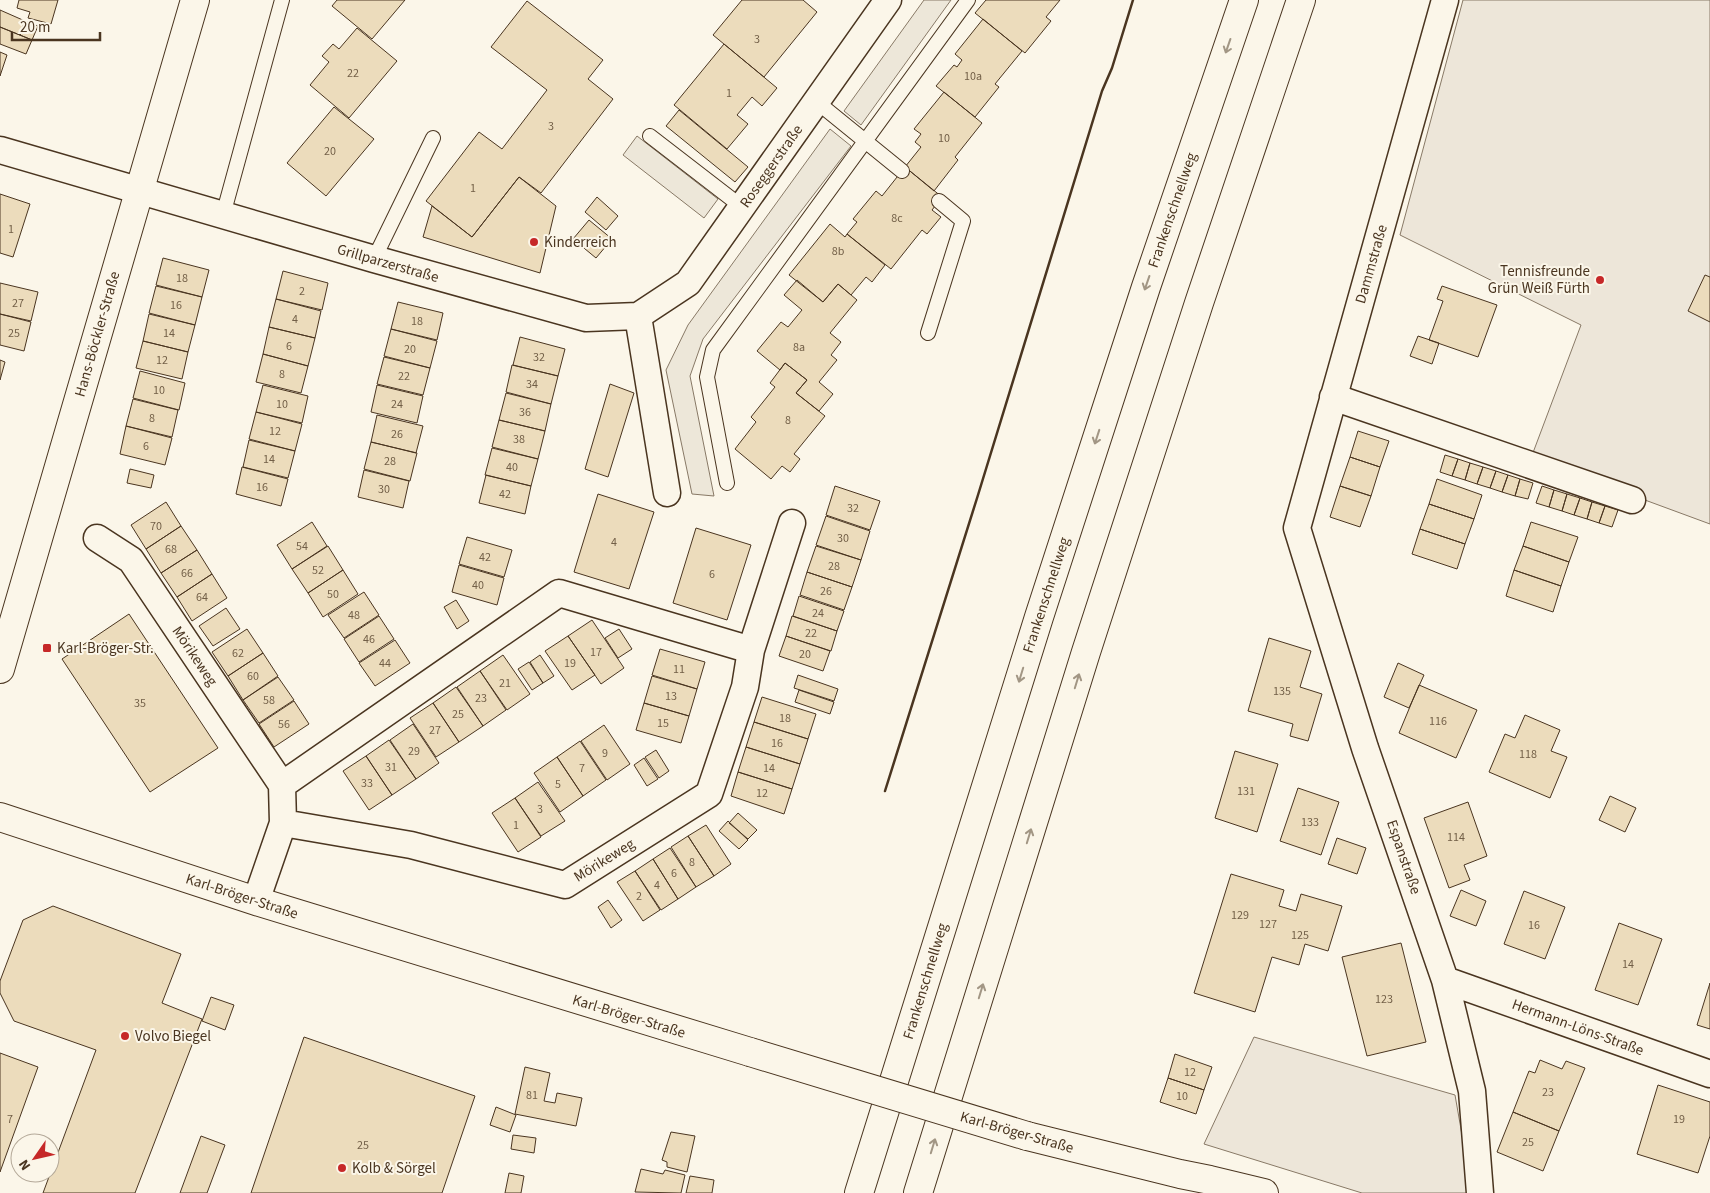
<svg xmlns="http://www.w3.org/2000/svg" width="1710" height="1193" font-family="'Source Sans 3',sans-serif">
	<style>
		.green { fill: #ede6d9; stroke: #887966 }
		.parking { fill: #ede7d9; stroke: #887966 }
		.building { fill: #ecdcbc; stroke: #4a3520 }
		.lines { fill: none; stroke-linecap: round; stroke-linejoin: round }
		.lane-casing { stroke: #4a3520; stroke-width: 16 }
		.street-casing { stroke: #4a3520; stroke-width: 29 }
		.secondary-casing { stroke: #4a3520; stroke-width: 30 }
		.highway-casing { stroke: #4a3520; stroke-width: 30 }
		.lane { stroke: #fbf6e9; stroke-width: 14 }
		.street { stroke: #fbf6e9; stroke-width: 26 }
		.secondary { stroke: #fbf6e9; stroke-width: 28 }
		.highway { stroke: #fbf6e9; stroke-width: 28 }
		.secondary-bridge-casing { stroke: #4a3520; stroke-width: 30; stroke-linecap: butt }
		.secondary-bridge { stroke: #fbf6e9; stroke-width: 28 }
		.wall { stroke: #4a3520; stroke-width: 2.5 }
		.oneway { stroke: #a29684 }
		.poi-dot { fill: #c62828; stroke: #fbf6e9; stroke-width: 2 }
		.labels { text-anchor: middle; stroke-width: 4; stroke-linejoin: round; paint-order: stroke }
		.number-label { font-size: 12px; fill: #725f47 }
		.street-label { font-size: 15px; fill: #4a3520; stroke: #fbf6e9 }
		.poi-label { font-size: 15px; fill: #4a3520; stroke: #fbf6e9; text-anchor: start }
	</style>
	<rect width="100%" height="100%" fill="#fbf6e9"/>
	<path class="green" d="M 1463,0 L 1710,0 L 1710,524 L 1531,458 L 1581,325 L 1400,235 Z
		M 1254,1037 L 1455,1095 L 1465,1152 L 1467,1193 L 1362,1193 L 1204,1144 Z"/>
	<path class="parking" d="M 924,0 L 951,0 L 861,125 L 844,111 Z
		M 830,129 L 851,146 L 703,339 L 690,376 L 714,496 L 692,494 L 666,370 L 688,325 Z
		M 637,136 L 718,199 L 704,218 L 623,155 Z"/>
	<path class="building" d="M 19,0 L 58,0 L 51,24 L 28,18 L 30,12 L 17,8 Z
		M 337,0 L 405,0 L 372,39 L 332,6 Z
		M 742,0 L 803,0 L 817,12 L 764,77 L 713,35 Z
		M 986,0 L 1060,0 L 1046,17 L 1051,21 L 1025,53 L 975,13 Z
		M 527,1 L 603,60 L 588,79 L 613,99 L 541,193 L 519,177 L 472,237 L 426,201 L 479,132 L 502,149 L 547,90 L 491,47 Z
		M 0,10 L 25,21 L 20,35 L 0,27 Z
		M 983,19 L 1022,51 L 995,84 L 999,87 L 975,117 L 936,86 L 954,65 L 957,67 L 962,60 L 955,54 Z
		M 25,21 L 38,26 L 32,40 L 20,35 Z
		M 0,27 L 32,40 L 26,54 L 0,44 Z
		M 357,28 L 397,61 L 349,118 L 310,85 L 329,62 L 322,56 L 333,44 L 339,49 Z
		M 724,44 L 777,88 L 762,106 L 752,97 L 737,115 L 748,124 L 727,149 L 674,105 Z
		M 0,52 L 7,55 L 0,76 Z
		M 944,92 L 982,123 L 955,157 L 958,160 L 934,191 L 905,167 L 921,147 L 915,142 L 921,134 L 914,129 Z
		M 334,107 L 374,139 L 326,196 L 287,163 Z
		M 679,110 L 748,167 L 735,182 L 666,126 Z
		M 905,167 L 942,197 L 932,210 L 941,217 L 927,234 L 922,230 L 891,269 L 847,234 L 857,222 L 853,219 L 876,191 L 882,196 Z
		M 519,177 L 556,206 L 540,273 L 423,237 L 432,206 L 472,237 Z
		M 0,194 L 30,204 L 13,257 L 0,253 Z
		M 597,197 L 618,216 L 606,230 L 585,212 Z
		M 589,220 L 612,239 L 596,258 L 573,239 Z
		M 830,224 L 845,237 L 847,234 L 885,265 L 872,282 L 866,277 L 851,295 L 838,284 L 823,302 L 789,275 Z
		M 163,258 L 209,270 L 202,297 L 156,285 Z
		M 283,271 L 328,283 L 322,310 L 276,299 Z
		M 1705,275 L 1710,277 L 1710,322 L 1688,311 Z
		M 797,280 L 823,302 L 838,284 L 857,300 L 830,333 L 841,342 L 831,355 L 837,360 L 819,382 L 833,394 L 819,411 L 796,393 L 807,380 L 785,363 L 780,370 L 757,351 L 781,322 L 788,327 L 802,310 L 784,295 Z
		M 0,283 L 38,292 L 31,321 L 0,314 Z
		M 156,286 L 202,297 L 195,325 L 149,313 Z
		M 1442,286 L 1497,305 L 1478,357 L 1429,340 L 1443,301 L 1437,299 Z
		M 276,299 L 321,311 L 315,338 L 269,327 Z
		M 398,302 L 443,313 L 437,340 L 391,329 Z
		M 0,314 L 31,322 L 24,351 L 0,345 Z
		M 149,314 L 195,325 L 188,352 L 143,341 Z
		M 269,327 L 315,338 L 308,366 L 263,354 Z
		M 391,329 L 437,341 L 430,368 L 384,356 Z
		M 1418,336 L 1439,343 L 1432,364 L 1410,356 Z
		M 520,337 L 565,349 L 558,376 L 513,365 Z
		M 143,341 L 188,352 L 182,379 L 136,368 Z
		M 263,354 L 308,366 L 301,393 L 256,382 Z
		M 384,357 L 430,368 L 423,395 L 377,384 Z
		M 0,360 L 5,362 L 0,380 Z
		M 785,363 L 807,380 L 796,393 L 825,416 L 794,454 L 800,459 L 790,472 L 782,466 L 771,479 L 735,449 L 756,422 L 751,417 L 775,387 L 770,383 Z
		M 512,365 L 558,376 L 551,404 L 506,392 Z
		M 140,371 L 185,383 L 179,410 L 133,398 Z
		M 610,384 L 634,393 L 608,477 L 585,469 Z
		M 263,385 L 308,396 L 302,423 L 256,412 Z
		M 377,385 L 423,396 L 417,423 L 371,412 Z
		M 506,393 L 551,404 L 545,431 L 499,420 Z
		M 133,399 L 178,410 L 172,437 L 126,426 Z
		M 256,412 L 302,424 L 295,451 L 249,439 Z
		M 377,415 L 423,426 L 416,453 L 371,442 Z
		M 499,420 L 545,431 L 538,459 L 492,447 Z
		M 126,426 L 172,438 L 165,465 L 120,454 Z
		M 1358,431 L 1389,441 L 1380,467 L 1350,457 Z
		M 249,440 L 295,451 L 288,478 L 243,467 Z
		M 371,442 L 417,453 L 410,481 L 364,469 Z
		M 492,448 L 538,459 L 531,486 L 485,475 Z
		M 1445,455 L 1458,459 L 1452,476 L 1440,472 Z
		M 1350,457 L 1380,467 L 1371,496 L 1340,486 Z
		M 1458,459 L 1470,463 L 1465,480 L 1452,476 Z
		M 1470,463 L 1483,467 L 1477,484 L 1465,480 Z
		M 242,467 L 288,479 L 281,506 L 236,494 Z
		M 1483,467 L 1496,471 L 1490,488 L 1477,484 Z
		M 130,469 L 154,475 L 151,488 L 127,483 Z
		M 364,470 L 409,481 L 403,508 L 358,497 Z
		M 1496,471 L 1508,475 L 1502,492 L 1490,488 Z
		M 486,475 L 531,486 L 525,514 L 479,503 Z
		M 1508,475 L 1520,479 L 1515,496 L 1502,492 Z
		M 1437,479 L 1482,495 L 1474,519 L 1429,504 Z
		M 1520,479 L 1533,483 L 1528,499 L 1515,496 Z
		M 835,486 L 880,501 L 870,530 L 826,515 Z
		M 1340,486 L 1371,496 L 1360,527 L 1330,517 Z
		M 1542,486 L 1554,490 L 1549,507 L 1536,503 Z
		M 1554,490 L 1567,494 L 1562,511 L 1549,507 Z
		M 598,494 L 654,512 L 629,589 L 574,572 Z
		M 1567,494 L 1580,498 L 1574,515 L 1562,511 Z
		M 1580,498 L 1592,502 L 1587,519 L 1574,515 Z
		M 166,502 L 181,526 L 146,549 L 131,525 Z
		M 1592,502 L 1605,506 L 1599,523 L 1587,519 Z
		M 1429,504 L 1474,519 L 1465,544 L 1420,529 Z
		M 1605,506 L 1618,510 L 1612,527 L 1599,523 Z
		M 826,516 L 870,531 L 861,560 L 816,545 Z
		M 312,522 L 327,546 L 292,569 L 277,545 Z
		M 1531,522 L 1578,537 L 1569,562 L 1523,546 Z
		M 181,526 L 197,550 L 161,573 L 146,549 Z
		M 696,528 L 751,545 L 727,620 L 673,603 Z
		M 1420,529 L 1465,544 L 1457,569 L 1412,554 Z
		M 467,537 L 512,550 L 504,577 L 459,564 Z
		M 328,546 L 343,570 L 308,593 L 292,569 Z
		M 816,546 L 861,560 L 852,587 L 807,572 Z
		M 1523,546 L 1569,562 L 1561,586 L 1514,570 Z
		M 197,550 L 212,574 L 177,597 L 161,573 Z
		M 459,565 L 504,578 L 497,605 L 452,592 Z
		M 343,570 L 358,594 L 323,617 L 308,593 Z
		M 1514,570 L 1561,586 L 1553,612 L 1506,596 Z
		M 807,572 L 852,587 L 844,610 L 800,595 Z
		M 212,574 L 227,598 L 192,621 L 177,597 Z
		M 364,592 L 379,615 L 344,638 L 328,615 Z
		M 799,596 L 844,611 L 837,631 L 793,616 Z
		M 456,600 L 469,621 L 457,629 L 444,607 Z
		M 226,608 L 240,629 L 213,646 L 199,626 Z
		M 129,614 L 218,748 L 150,792 L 62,659 Z
		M 379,616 L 394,639 L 359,662 L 344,639 Z
		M 792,616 L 837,631 L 831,651 L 786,636 Z
		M 592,620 L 624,668 L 601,684 L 568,636 Z
		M 247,629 L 263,653 L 228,676 L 212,652 Z
		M 619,629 L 632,649 L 618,658 L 605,638 Z
		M 568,636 L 595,675 L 572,690 L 545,651 Z
		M 786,636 L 830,651 L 823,671 L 779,656 Z
		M 1269,638 L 1311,651 L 1300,687 L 1322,694 L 1308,741 L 1290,736 L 1293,724 L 1248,711 Z
		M 395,640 L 410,663 L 375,686 L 359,663 Z
		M 660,649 L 705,662 L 697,689 L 652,675 Z
		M 263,653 L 278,676 L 243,700 L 228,676 Z
		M 503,655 L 530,694 L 507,710 L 480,671 Z
		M 540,655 L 554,676 L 543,683 L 530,662 Z
		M 529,662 L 543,683 L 532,690 L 518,669 Z
		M 1398,663 L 1424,675 L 1409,708 L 1384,697 Z
		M 480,671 L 506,710 L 483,726 L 457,687 Z
		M 798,675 L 838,689 L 834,701 L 794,688 Z
		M 652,676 L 697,689 L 689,716 L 644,703 Z
		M 278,677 L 294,700 L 259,723 L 243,700 Z
		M 1419,685 L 1477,710 L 1456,758 L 1399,733 Z
		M 456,687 L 483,726 L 459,742 L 433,703 Z
		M 799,690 L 834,702 L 830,714 L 795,702 Z
		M 762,697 L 816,714 L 808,739 L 754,722 Z
		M 294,701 L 309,724 L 274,747 L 259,724 Z
		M 433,703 L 459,742 L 436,757 L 410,718 Z
		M 644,703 L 689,716 L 681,743 L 636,730 Z
		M 1525,715 L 1560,730 L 1551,751 L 1567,757 L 1550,798 L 1489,772 L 1505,734 L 1515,738 Z
		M 754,722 L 808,739 L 800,764 L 746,747 Z
		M 413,724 L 439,763 L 416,779 L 390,740 Z
		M 604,725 L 630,764 L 607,780 L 581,741 Z
		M 389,740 L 416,779 L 392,795 L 366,756 Z
		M 580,741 L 606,780 L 583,796 L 557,757 Z
		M 746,747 L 800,764 L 792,789 L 738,772 Z
		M 656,750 L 669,771 L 659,778 L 645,757 Z
		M 1235,751 L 1278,764 L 1257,832 L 1215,818 Z
		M 366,756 L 392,795 L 369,810 L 343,771 Z
		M 557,757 L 583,796 L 560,812 L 534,773 Z
		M 644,758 L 658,779 L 647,786 L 634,765 Z
		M 738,772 L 792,789 L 784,814 L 731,796 Z
		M 538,782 L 565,821 L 541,836 L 515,798 Z
		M 1298,788 L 1339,802 L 1321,855 L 1280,841 Z
		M 1610,796 L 1636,808 L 1625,832 L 1599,820 Z
		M 515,798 L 541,837 L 518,852 L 492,813 Z
		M 1468,802 L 1487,856 L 1464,865 L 1470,880 L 1449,888 L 1424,818 Z
		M 738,813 L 757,830 L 748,839 L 729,823 Z
		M 728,821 L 748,840 L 739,849 L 719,831 Z
		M 706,825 L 731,864 L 714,876 L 688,836 Z
		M 688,836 L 714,876 L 696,887 L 671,847 Z
		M 1337,838 L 1366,848 L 1357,874 L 1328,864 Z
		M 670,848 L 696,887 L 678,899 L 653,859 Z
		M 653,859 L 678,899 L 661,910 L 635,871 Z
		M 635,871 L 660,910 L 643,921 L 617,882 Z
		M 1231,874 L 1284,890 L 1279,906 L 1296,911 L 1301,894 L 1342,906 L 1328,951 L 1305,944 L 1299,965 L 1272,957 L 1255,1012 L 1194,993 Z
		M 1461,890 L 1486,901 L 1476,926 L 1450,916 Z
		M 1524,891 L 1565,907 L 1545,959 L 1504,944 Z
		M 608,900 L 622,920 L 611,928 L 598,907 Z
		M 53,906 L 181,954 L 162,1003 L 202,1019 L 135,1193 L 43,1193 L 96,1050 L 14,1021 L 0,993 L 0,981 L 23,920 Z
		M 1619,923 L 1662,939 L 1638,1005 L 1595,990 Z
		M 1401,943 L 1426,1042 L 1367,1056 L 1342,957 Z
		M 1710,983 L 1710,1029 L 1697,1025 Z
		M 211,997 L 234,1005 L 225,1030 L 202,1021 Z
		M 304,1037 L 475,1096 L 442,1193 L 251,1193 Z
		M 0,1053 L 38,1067 L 0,1172 Z
		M 1175,1054 L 1212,1067 L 1204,1090 L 1168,1078 Z
		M 1540,1060 L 1562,1069 L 1566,1061 L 1585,1068 L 1559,1131 L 1513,1112 L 1529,1071 L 1535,1073 Z
		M 525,1067 L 550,1073 L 544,1101 L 555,1103 L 557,1093 L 582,1098 L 576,1126 L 515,1114 Z
		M 1168,1078 L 1204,1090 L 1196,1114 L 1160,1102 Z
		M 1658,1085 L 1710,1102 L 1710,1136 L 1698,1173 L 1637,1154 Z
		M 496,1107 L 516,1115 L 510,1132 L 490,1125 Z
		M 1513,1112 L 1559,1131 L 1543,1171 L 1497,1152 Z
		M 671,1132 L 695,1136 L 687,1172 L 667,1167 L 667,1162 L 662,1160 Z
		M 513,1135 L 536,1138 L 534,1153 L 511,1149 Z
		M 201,1136 L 225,1145 L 207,1193 L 180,1193 Z
		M 641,1169 L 663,1174 L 665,1170 L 685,1175 L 681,1193 L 635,1192 Z
		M 509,1173 L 524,1176 L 521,1193 L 505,1193 Z
		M 690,1176 L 714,1180 L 712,1193 L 686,1193 Z"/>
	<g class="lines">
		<defs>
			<path id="lane" d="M 817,102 L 902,171
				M 650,136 L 742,207
				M 223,215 L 282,0
				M 374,259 L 433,138
				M 928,333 L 963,221 L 939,201
				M 727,483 L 707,377 L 713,350 L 968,0"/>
			<path id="street" d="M 1445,0 L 1297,528 L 1365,748 L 1445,980 L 1472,1091 L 1480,1193
				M 0,150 L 374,259 L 586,318 L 638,316
				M 638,316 L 688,283 L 888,0
				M 638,316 L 667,493
				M 1333,397 L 1632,500
				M 97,538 L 131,560 L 282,785 L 283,823 L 256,901
				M 282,785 L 559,593 L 751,650
				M 283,823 L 411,845 L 565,885 L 709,794 L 745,687 L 751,650 L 792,523
				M 1445,980 L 1710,1074"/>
			<path id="secondary" d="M 0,669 L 195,0
				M 0,817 L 256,901 L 750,1052
				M 1027,1136 L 1180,1174 L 1210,1180 L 1264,1193"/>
			<path id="highway" d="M 859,1193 L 1039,617 L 1146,287 L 1244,0
				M 918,1193 L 1086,652 L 1199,303 L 1301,0"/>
		</defs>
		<use href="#lane" class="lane-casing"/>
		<use href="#street" class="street-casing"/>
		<use href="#secondary" class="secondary-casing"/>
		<use href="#highway" class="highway-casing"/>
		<use href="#lane" class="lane"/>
		<use href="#street" class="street"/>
		<use href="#secondary" class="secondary"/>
		<use href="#highway" class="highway"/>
		<defs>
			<path id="secondary-bridge" d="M 750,1052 L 1027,1136"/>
		</defs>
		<use href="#secondary-bridge" class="secondary-bridge-casing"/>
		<use href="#secondary-bridge" class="secondary-bridge"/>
		<path class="wall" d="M 885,791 L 978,495 L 1102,91 L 1112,68 L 1133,0"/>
	</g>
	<defs><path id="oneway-shaft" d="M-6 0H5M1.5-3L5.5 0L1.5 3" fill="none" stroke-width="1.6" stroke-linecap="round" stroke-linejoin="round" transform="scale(1.25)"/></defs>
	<g class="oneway">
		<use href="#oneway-shaft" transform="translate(1228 46) rotate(109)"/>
		<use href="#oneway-shaft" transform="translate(1147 283) rotate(109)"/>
		<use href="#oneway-shaft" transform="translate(1097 437) rotate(108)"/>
		<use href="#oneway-shaft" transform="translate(1021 675) rotate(107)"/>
		<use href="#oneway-shaft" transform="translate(1077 681) rotate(-73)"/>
		<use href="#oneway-shaft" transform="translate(1029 836) rotate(-73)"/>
		<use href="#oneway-shaft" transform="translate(981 991) rotate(-73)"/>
		<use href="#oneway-shaft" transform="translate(933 1146) rotate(-73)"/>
	</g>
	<g class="poi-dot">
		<circle cx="534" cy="242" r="5"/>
		<circle cx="1600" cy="280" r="5"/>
		<rect x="42" y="643" width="10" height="10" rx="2.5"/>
		<circle cx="125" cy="1036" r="5"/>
		<circle cx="342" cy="1168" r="5"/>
	</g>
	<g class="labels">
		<g class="number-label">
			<text x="757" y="43">3</text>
			<text x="353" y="77">22</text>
			<text x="973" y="80">10a</text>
			<text x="729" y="97">1</text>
			<text x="551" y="130">3</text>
			<text x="944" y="142">10</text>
			<text x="330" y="155">20</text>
			<text x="473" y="192">1</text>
			<text x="897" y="222">8c</text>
			<text x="11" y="233">1</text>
			<text x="838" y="255">8b</text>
			<text x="182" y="282">18</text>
			<text x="302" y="295">2</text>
			<text x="18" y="307">27</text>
			<text x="176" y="309">16</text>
			<text x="295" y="323">4</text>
			<text x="417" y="325">18</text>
			<text x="14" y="337">25</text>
			<text x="169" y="337">14</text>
			<text x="289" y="350">6</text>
			<text x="799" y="351">8a</text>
			<text x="410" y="353">20</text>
			<text x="539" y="361">32</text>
			<text x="162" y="364">12</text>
			<text x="282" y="378">8</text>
			<text x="404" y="380">22</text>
			<text x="532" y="388">34</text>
			<text x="159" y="394">10</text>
			<text x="282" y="408">10</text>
			<text x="397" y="408">24</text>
			<text x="525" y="416">36</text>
			<text x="152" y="422">8</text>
			<text x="788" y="424">8</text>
			<text x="275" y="435">12</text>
			<text x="397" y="438">26</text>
			<text x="519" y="443">38</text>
			<text x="146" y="450">6</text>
			<text x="269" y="463">14</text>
			<text x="390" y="465">28</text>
			<text x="512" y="471">40</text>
			<text x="262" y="491">16</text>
			<text x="384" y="493">30</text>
			<text x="505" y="498">42</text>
			<text x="853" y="512">32</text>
			<text x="156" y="530">70</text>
			<text x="843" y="542">30</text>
			<text x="614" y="546">4</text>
			<text x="302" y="550">54</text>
			<text x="171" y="553">68</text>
			<text x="485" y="561">42</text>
			<text x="834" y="570">28</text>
			<text x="318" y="574">52</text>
			<text x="187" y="577">66</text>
			<text x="712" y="578">6</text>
			<text x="478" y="589">40</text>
			<text x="826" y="595">26</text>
			<text x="333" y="598">50</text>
			<text x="202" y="601">64</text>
			<text x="818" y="617">24</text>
			<text x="354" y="619">48</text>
			<text x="811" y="637">22</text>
			<text x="369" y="643">46</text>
			<text x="596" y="656">17</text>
			<text x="238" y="657">62</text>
			<text x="805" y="658">20</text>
			<text x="385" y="667">44</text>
			<text x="570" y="667">19</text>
			<text x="679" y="673">11</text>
			<text x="253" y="680">60</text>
			<text x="505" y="687">21</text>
			<text x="1282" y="695">135</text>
			<text x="671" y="700">13</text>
			<text x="481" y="702">23</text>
			<text x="269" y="704">58</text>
			<text x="140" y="707">35</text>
			<text x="458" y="718">25</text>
			<text x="785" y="722">18</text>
			<text x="1438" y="725">116</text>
			<text x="663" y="727">15</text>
			<text x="284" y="728">56</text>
			<text x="435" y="734">27</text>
			<text x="777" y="747">16</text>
			<text x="414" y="755">29</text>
			<text x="605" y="757">9</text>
			<text x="1528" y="758">118</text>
			<text x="391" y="771">31</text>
			<text x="582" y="772">7</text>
			<text x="769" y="772">14</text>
			<text x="367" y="787">33</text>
			<text x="558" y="788">5</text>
			<text x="1246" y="795">131</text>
			<text x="762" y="797">12</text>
			<text x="540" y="813">3</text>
			<text x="1310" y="826">133</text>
			<text x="516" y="829">1</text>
			<text x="1456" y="841">114</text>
			<text x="692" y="866">8</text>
			<text x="674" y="877">6</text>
			<text x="657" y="889">4</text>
			<text x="639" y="900">2</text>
			<text x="1240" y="919">129</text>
			<text x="1268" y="928">127</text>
			<text x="1534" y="929">16</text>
			<text x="1300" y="939">125</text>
			<text x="1628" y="968">14</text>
			<text x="1384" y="1003">123</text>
			<text x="1190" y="1076">12</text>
			<text x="1548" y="1096">23</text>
			<text x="532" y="1099">81</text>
			<text x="1182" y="1100">10</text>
			<text x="10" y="1123">7</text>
			<text x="1679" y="1123">19</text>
			<text x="1528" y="1146">25</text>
			<text x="363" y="1149">25</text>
		</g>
		<g class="street-label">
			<text transform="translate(771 166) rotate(-55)" y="5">Roseggerstraße</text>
			<text transform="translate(1172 210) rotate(-71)" y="5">Frankenschnellweg</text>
			<text transform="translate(388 263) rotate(16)" y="5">Grillparzerstraße</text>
			<text transform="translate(1371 264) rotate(-74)" y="5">Dammstraße</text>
			<text transform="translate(97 334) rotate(-74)" y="5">Hans-Böckler-Straße</text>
			<text transform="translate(1046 595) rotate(-72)" y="5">Frankenschnellweg</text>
			<text transform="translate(195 656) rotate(56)" y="5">Mörikeweg</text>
			<text transform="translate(1404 857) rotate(71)" y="5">Espanstraße</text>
			<text transform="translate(604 860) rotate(-32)" y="5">Mörikeweg</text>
			<text transform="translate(242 896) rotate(18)" y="5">Karl-Bröger-Straße</text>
			<text transform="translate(925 981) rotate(-73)" y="5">Frankenschnellweg</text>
			<text transform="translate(629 1016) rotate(17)" y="5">Karl-Bröger-Straße</text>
			<text transform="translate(1578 1027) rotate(20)" y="5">Hermann-Löns-Straße</text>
			<text transform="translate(1017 1132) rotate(16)" y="5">Karl-Bröger-Straße</text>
		</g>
		<g class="poi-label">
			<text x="544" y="247">Kinderreich</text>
			<text x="1590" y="276" text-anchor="end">Tennisfreunde<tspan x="1590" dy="17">Grün Weiß Fürth</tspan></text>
			<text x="57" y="653">Karl-Bröger-Str.</text>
			<text x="135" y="1041">Volvo Biegel</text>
			<text x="352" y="1173">Kolb &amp; Sörgel</text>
		</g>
	</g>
	<g transform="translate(35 1158) rotate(236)"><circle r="24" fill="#fbf6e9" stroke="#b4a999"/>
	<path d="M0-4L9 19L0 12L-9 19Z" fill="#c62828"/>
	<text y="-8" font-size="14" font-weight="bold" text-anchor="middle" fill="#4a3520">N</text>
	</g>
	<path d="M12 32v8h88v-8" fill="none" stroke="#4a3520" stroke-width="2.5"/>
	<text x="20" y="32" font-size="15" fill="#4a3520" stroke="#fbf6e9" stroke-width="4" paint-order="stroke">20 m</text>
</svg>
